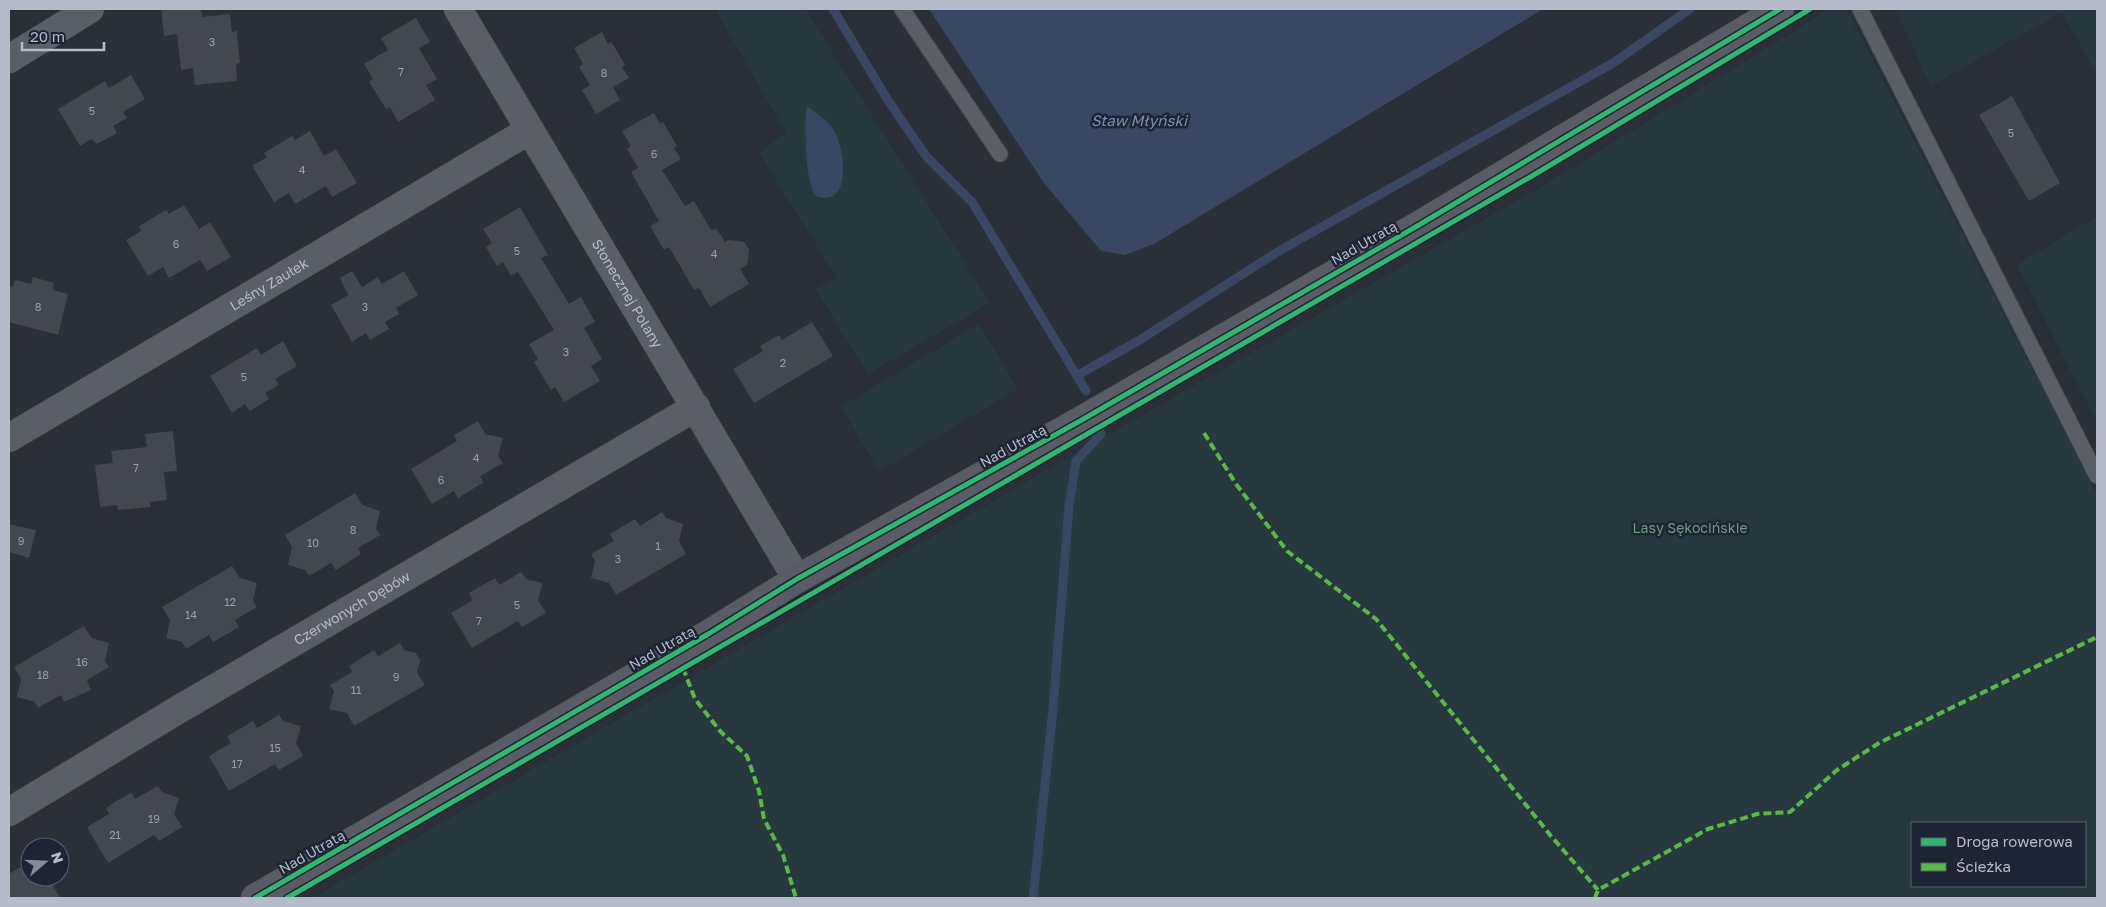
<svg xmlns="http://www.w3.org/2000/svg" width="2106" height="907" font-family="'Golos Text',sans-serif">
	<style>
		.green { fill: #27393e; fill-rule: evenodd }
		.water { fill: #394763 }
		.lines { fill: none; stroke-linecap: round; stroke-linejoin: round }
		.stream { stroke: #394763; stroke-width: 9 }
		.building { fill: #43474f }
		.lane-casing { stroke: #464a51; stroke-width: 17 }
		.street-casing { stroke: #464a51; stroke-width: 29 }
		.secondary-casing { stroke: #464a51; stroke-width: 29 }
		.lane { stroke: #5a5e66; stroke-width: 15 }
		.street { stroke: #5a5e66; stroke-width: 28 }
		.secondary { stroke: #595c64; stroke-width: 28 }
		.quiet { stroke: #58b947; stroke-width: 4; stroke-dasharray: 8 4; stroke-linecap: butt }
		.cycleway-casing { stroke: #1d2433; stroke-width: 8 }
		.cycleway { stroke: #33b770; stroke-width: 5 }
		.labels { text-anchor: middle; stroke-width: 5; stroke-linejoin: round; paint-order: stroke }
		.number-label { font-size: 11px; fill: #989eaa }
		.street-label { font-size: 14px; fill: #b5bbc9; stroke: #1d2433 }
		.park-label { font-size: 14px; fill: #6c9a7b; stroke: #1d2433 }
		.water-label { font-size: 15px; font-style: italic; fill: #7c8eb1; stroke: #1d2433 }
	</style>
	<rect width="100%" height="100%" fill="#2a2f38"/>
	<path class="green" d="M 715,9 L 805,9 L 990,303 L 868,374 L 815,288 L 837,278 L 759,153 L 786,133 Z
		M 1827,9 L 1846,9 L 2097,495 L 2097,898 L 312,898 L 1038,475 L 1537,189 L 1800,28 ZM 2085,823 L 2085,886 L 1912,886 L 1912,823 Z
		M 1895,9 L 2097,9 L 2097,75 L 2062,12 L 1931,86 Z
		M 2097,216 L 2097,423 L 2017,265 Z
		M 979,324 L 1018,389 L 879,472 L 841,406 Z"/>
	<path class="water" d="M 929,9 L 1543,9 L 1154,244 L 1125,255 L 1101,251 L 1044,183 Z
		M 807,106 C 816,113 827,120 833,129 C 845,147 853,209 816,196 C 805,183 804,124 807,106 Z"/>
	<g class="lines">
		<path class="stream" d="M 833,9 L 889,102 L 926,156 L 972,202 L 1086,391
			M 1078,375 L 1138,341 L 1279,251 L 1613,63 L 1690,9
			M 1033,898 L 1053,709 L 1069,506 L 1076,461 L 1101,434"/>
	</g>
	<path class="building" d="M 161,9 L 201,9 L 202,17 L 230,14 L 232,32 L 237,31 L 240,63 L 236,64 L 237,81 L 195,85 L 193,68 L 181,70 L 177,34 L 164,36 Z
		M 416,18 L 430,42 L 419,48 L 437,79 L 426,85 L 435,100 L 398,122 L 390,107 L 386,109 L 369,82 L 373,79 L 364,64 L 388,50 L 381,38 Z
		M 602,32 L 608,44 L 611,42 L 614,46 L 625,65 L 622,67 L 629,78 L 613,87 L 620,100 L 596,114 L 582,90 L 590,85 L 579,67 L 583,64 L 574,48 Z
		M 131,75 L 145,99 L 123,112 L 127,118 L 113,126 L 117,133 L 97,144 L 91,139 L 80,146 L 58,109 L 105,81 L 109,88 Z
		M 2012,96 L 2060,183 L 2029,201 L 1979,115 Z
		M 654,113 L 660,124 L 663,122 L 677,146 L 674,148 L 681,159 L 662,170 L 685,206 L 694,201 L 711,230 L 716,228 L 725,242 L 728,240 L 740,241 L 744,242 L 749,249 L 747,265 L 740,269 L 749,284 L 710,307 L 699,288 L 694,290 L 669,247 L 664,250 L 650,226 L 659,221 L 631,172 L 638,168 L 627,149 L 631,146 L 622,131 Z
		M 310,131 L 324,156 L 336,149 L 357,183 L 332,197 L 326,186 L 295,204 L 289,193 L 274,202 L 252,166 L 267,157 L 264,153 L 292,136 L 295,140 Z
		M 184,205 L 199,229 L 210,222 L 231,257 L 207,271 L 200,260 L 169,278 L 163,267 L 148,276 L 126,240 L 141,231 L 139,226 L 166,210 L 169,214 Z
		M 520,207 L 548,255 L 541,258 L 569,304 L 581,297 L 595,322 L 584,328 L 602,359 L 591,366 L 600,381 L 564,402 L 555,387 L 551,390 L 534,362 L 538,359 L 529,344 L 554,330 L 518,272 L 511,276 L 503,262 L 497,266 L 486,247 L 492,243 L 483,229 Z
		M 352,271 L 362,287 L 378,277 L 382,284 L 404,271 L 418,295 L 396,308 L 399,314 L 385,322 L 389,329 L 370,340 L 366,333 L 352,342 L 331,305 L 348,295 L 340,278 Z
		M 33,277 L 54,283 L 53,290 L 68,294 L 58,335 L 9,322 L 9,286 L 13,287 L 15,280 L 31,284 Z
		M 812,322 L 833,356 L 754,403 L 733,369 L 763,351 L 760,346 L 779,335 L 782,340 Z
		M 283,341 L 297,366 L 275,379 L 279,385 L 265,393 L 269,399 L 250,411 L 245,404 L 232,413 L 210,376 L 257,348 L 261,355 Z
		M 478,421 L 485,434 L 503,438 L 498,456 L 503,463 L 480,476 L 484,482 L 458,498 L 454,491 L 432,504 L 411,469 L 457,441 L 454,435 Z
		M 173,431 L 177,471 L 164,472 L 167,500 L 150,502 L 150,507 L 118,510 L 117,505 L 100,507 L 95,465 L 113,463 L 111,451 L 147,447 L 145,434 Z
		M 355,493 L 362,505 L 380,511 L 376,529 L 380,535 L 358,548 L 361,554 L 336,570 L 331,563 L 309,576 L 305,570 L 288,565 L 292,547 L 285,535 Z
		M 662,512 L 666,518 L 683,524 L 679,541 L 686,554 L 616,595 L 609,583 L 591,578 L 595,561 L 591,554 L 614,541 L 610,534 L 635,519 L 640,526 Z
		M 9,524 L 36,530 L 29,558 L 9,552 Z
		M 232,566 L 240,578 L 257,583 L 253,601 L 257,607 L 235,620 L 239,627 L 213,642 L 209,635 L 186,649 L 182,642 L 166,638 L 170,620 L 162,607 Z
		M 521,572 L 526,579 L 543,583 L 538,600 L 546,613 L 522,627 L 518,621 L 472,648 L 451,613 L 473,600 L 469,593 L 495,578 L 499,585 Z
		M 84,626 L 92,638 L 109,643 L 105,661 L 109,667 L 87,680 L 91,690 L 64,702 L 61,695 L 38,708 L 35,702 L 17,697 L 21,679 L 14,667 Z
		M 400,643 L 404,650 L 416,653 L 420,660 L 417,673 L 425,685 L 354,726 L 347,713 L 329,709 L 334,691 L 330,685 L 352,672 L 349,666 L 374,650 L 378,656 Z
		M 279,715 L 283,721 L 301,726 L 296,743 L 303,756 L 279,770 L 275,764 L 229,791 L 209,756 L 231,743 L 227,736 L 238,730 L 253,721 L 257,728 Z
		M 158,786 L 162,792 L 179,798 L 174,814 L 182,827 L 159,841 L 154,835 L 108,863 L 87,827 L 109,814 L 106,808 L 116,801 L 131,793 L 135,799 Z
		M 30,861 L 30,877 L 48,877 L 60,898 L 9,898 L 9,874 Z"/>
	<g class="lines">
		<defs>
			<path id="lane" d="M 902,9 L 1000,154
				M 1860,9 L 2097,476"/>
			<g id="street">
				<path id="s1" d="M 458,9 L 797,579"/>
				<path d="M 9,59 L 90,9"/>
				<path id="s2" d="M 9,438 L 530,130"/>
				<path id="s3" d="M 9,812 L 176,711 L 696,407"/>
			</g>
			<path id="secondary" d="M 255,898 L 710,633 L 797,579 L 1080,421 L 1419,225 L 1780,9"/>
		</defs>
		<use href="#lane" class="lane-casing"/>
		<use href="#street" class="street-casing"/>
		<use href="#secondary" class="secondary-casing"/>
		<use href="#lane" class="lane"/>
		<use href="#street" class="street"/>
		<use href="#secondary" class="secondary"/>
		<path class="quiet" d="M 1204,433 L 1236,484 L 1287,551 L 1376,619 L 1551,836 L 1598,890
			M 683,668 L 695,699 L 720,731 L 747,756 L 759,791 L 764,819 L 783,855 L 796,898
			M 1595,898 L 1598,890 L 1708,829 L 1757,814 L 1790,812 L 1837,770 L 1879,743 L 2097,637"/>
		<defs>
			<path id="cycleway" d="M 255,898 L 710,633 L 797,579 L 1080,421 L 1419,225 L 1780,9
				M 287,898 L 1532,176 L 1810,9"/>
		</defs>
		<use href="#cycleway" class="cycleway-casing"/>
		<use href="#cycleway" class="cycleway"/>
	</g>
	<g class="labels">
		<g class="number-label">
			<text x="212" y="46">3</text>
			<text x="401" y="76">7</text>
			<text x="604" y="77">8</text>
			<text x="92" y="115">5</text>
			<text x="2011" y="137">5</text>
			<text x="654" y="158">6</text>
			<text x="302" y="174">4</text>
			<text x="176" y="248">6</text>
			<text x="517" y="255">5</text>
			<text x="714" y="258">4</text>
			<text x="38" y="311">8</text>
			<text x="365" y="311">3</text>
			<text x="566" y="356">3</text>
			<text x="783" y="367">2</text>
			<text x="244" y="381">5</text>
			<text x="476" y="462">4</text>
			<text x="136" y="472">7</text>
			<text x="441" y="484">6</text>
			<text x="353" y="534">8</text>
			<text x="21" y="545">9</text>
			<text x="313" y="547">10</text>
			<text x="658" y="550">1</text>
			<text x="618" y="563">3</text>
			<text x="230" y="606">12</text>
			<text x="517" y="609">5</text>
			<text x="191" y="619">14</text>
			<text x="479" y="625">7</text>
			<text x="82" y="666">16</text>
			<text x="43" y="679">18</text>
			<text x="396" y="681">9</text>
			<text x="356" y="694">11</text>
			<text x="275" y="752">15</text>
			<text x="237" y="768">17</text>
			<text x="154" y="823">19</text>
			<text x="115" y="839">21</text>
		</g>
		<g class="street-label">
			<text transform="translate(1364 243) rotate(-30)" y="5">Nad Utratą</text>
			<text dy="5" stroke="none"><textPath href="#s2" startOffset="302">Leśny Zaułek</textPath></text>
			<text dy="5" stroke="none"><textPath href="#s1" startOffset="331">Słonecznej Polany</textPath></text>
			<text transform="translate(1013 446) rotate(-29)" y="5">Nad Utratą</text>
			<text dy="5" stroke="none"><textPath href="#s3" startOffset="399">Czerwonych Dębów</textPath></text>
			<text transform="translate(662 648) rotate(-30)" y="5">Nad Utratą</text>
			<text transform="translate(312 852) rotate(-30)" y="5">Nad Utratą</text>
		</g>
		<g class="park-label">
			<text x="1690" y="533">Lasy Sękocińskie</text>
		</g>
		<g class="water-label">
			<text x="1139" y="126">Staw Młyński</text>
		</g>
	</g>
	<rect width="2106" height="907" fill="none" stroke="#b5bbc9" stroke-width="20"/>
	<rect x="1911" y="822" width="175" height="65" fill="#1d2433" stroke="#5a606f"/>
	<rect x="1921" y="838" width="25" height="8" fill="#33b770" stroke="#5a606f"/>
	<text x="1956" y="847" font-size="15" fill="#b5bbc9">Droga rowerowa</text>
	<rect x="1921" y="863" width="25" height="8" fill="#58b947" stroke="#5a606f"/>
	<text x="1956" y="872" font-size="15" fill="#b5bbc9">Ścieżka</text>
	<g transform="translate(45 862) rotate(71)"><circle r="24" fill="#1d2433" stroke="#5a606f"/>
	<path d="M0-4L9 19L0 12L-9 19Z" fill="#848a96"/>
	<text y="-8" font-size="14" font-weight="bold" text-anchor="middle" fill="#b5bbc9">N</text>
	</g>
	<path d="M22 42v8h82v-8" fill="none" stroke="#b5bbc9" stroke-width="2.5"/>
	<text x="30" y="42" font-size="15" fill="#b5bbc9" stroke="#1d2433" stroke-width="4" paint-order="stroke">20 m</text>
</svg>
